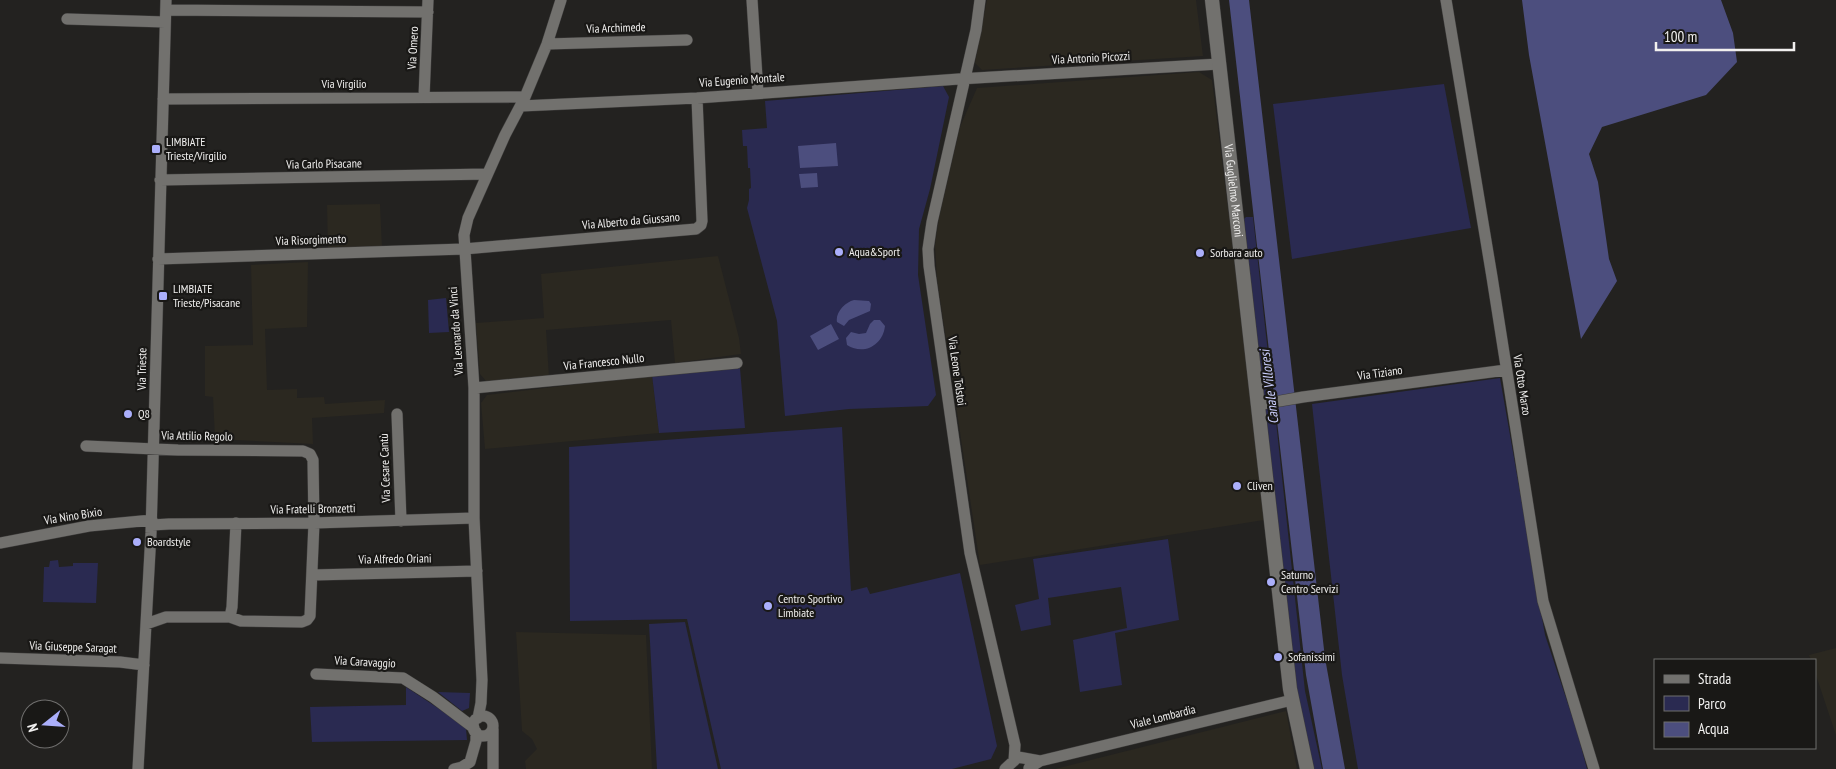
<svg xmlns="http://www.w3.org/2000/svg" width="1836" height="769" font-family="'PT Sans Narrow',sans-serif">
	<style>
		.built { fill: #2b2820 }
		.green { fill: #2a2a51 }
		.water { fill: #4c4e7e }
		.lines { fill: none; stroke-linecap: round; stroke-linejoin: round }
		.minor-casing { stroke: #3e3d3c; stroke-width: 12 }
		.tertiary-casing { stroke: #3e3d3c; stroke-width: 15 }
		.minor { stroke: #72716e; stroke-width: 11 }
		.tertiary { stroke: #72716e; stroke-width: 14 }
		.poi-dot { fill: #abaffb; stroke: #191816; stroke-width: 2 }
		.labels { text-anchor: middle; stroke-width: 4.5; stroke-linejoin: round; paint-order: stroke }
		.street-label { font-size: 12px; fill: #f1f0ef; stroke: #191816 }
		.poi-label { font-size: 12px; fill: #f1f0ef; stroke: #191816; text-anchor: start }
		.water-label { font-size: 14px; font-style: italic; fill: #cacefd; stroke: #191816 }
	</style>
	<rect width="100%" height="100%" fill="#232220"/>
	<path class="built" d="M 987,0 L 1196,0 L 1203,56 L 982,70 L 975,63 Z
		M 1199,72 L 1212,80 L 1251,393 L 1264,520 L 980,565 L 937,279 L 935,245 L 939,218 L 960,127 L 977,88 Z
		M 380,204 L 382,248 L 328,249 L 327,205 Z
		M 718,256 L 739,338 L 741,354 L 675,363 L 671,320 L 546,330 L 549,377 L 486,381 L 480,374 L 476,323 L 544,318 L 541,274 Z
		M 308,262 L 307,327 L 265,329 L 267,390 L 297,389 L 297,398 L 324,397 L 325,404 L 385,400 L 384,413 L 312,418 L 313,444 L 215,439 L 213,397 L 205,396 L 205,346 L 253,345 L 251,265 Z
		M 652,375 L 659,433 L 485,449 L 481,403 L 487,395 Z
		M 516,632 L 646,635 L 652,769 L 526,769 L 525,761 L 537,749 L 532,739 L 522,731 Z
		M 1836,648 L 1836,735 L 1815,672 L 1815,660 L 1811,660 L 1809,655 Z
		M 1286,711 L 1297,769 L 1055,769 Z"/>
	<path class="green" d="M 1444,84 L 1471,228 L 1292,259 L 1273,104 Z
		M 943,86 L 949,97 L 930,189 L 919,229 L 918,275 L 936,395 L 928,406 L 849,409 L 785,416 L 777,321 L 747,208 L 749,200 L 749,189 L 751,188 L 750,168 L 748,168 L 747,146 L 743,146 L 742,130 L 767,128 L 765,101 Z
		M 1246,217 L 1253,217 L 1273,399 L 1263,400 L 1244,219 Z
		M 446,298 L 449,332 L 429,333 L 428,300 Z
		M 740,368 L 745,428 L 659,433 L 652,375 Z
		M 1500,378 L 1545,635 L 1577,731 L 1587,769 L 1358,769 L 1342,675 L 1312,404 Z
		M 1274,403 L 1305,691 L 1322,769 L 1311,769 L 1298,709 L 1265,405 Z
		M 842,427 L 851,591 L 867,587 L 870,594 L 960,573 L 997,746 L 991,759 L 952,769 L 721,769 L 687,619 L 570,621 L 569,447 Z
		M 1168,539 L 1179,620 L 1115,633 L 1122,685 L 1080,692 L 1073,640 L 1127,628 L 1121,587 L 1048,598 L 1051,625 L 1021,631 L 1015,605 L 1039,599 L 1033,559 Z
		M 58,560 L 59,567 L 73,566 L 73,563 L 98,563 L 96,603 L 43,602 L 44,567 L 49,567 L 50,561 Z
		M 685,622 L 718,769 L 657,769 L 649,624 Z
		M 406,687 L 459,722 L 466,729 L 467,740 L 312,742 L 310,707 L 406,705 Z
		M 438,692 L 470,693 L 469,708 L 462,711 Z"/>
	<path class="water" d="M 1229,0 L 1249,0 L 1325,658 L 1345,769 L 1323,769 L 1306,675 Z
		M 1522,0 L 1721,0 L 1733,33 L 1737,62 L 1706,95 L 1602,127 L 1589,154 L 1598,182 L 1609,259 L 1617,281 L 1581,339 L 1529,55 Z
		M 836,143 L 838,166 L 800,168 L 798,146 Z
		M 817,173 L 818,187 L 801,188 L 799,174 Z
		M 854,300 L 869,301 L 871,304 L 870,311 L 849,320 L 844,326 L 837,322 C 835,313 845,302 854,300 Z
		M 874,320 L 880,320 L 885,326 C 883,345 864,356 847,345 L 846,338 L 851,332 L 859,334 L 866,333 L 870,324 Z
		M 831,324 L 839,339 L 818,350 L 810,336 Z"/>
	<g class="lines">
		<defs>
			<path id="minor" d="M 752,0 L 758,93
				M 980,0 L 976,30 L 932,222 L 928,249 L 929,266 L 970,553 L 1015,745 L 1014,761
				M 1446,0 L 1492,277 L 1543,601 L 1594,769
				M 166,10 L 428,12
				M 67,19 L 165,22
				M 547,44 L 687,40
				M 424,97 L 428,0
				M 163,99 L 525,97
				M 521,106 L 697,98 L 959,79 L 1219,64
				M 160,180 L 487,174
				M 158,259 L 464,249 L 696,229 L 701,225 L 702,221 L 697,98
				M 474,388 L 737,363
				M 1257,405 L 1303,397 L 1506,370
				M 397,414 L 401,521
				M 86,446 L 178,450 L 303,451 L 310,454 L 313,460 L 314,523 L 310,616 L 307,620 L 302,622 L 241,621 L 230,617 L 166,617 L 146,624
				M 152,525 L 169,524 L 314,523 L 474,518
				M 0,543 L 89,526 L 152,520
				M 313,575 L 477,571
				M 230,617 L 232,607 L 236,523
				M 0,658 L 120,662 L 144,665
				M 316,674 L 403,678 L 433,697 L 474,728
				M473 726a10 10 0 1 1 20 0a10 10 0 1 1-20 0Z
				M 478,718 L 481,703 L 482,680 L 474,518 L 474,388 L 464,235 L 468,218 L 505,135 L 525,97 L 547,44 L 561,0
				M 493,729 L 493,769
				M 1029,768 L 1040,761 L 1292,700
				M 138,769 L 151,533 L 166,0
				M 454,769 L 462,767 L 470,762 L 476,741 L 476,732
				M 1005,769 L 1018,757 L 1040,761"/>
			<g id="tertiary">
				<path id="s1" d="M 1212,0 L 1290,689 L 1307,769"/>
			</g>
		</defs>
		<use href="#minor" class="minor-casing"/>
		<use href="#tertiary" class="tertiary-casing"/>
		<use href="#minor" class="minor"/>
		<use href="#tertiary" class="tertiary"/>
	</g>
	<g class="poi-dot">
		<rect x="151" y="144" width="10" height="10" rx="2.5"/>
		<circle cx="839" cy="252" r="5"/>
		<circle cx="1200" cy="253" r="5"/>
		<rect x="158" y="291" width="10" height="10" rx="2.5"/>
		<circle cx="128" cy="414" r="5"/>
		<circle cx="1237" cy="486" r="5"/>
		<circle cx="137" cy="542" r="5"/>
		<circle cx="1271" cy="582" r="5"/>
		<circle cx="768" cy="606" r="5"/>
		<circle cx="1278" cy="657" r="5"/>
	</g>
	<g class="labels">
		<g class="street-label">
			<text transform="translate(616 28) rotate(-2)" y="4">Via Archimede</text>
			<text transform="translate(413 48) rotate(-87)" y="4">Via Omero</text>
			<text transform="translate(1091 58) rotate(-3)" y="4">Via Antonio Picozzi</text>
			<text transform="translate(742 80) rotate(-4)" y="4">Via Eugenio Montale</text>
			<text x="344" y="88">Via Virgilio</text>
			<text transform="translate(324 164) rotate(-1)" y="4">Via Carlo Pisacane</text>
			<text dy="4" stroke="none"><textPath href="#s1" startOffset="192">Via Guglielmo Marconi</textPath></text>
			<text transform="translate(631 221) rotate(-5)" y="4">Via Alberto da Giussano</text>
			<text transform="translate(311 240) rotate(-2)" y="4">Via Risorgimento</text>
			<text transform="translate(456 331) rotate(-94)" y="4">Via Leonardo da Vinci</text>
			<text transform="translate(604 362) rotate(-6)" y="4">Via Francesco Nullo</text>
			<text transform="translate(142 369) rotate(-89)" y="4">Via Trieste</text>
			<text transform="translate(957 371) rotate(82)" y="4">Via Leone Tolstoi</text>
			<text transform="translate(1380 373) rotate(-8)" y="4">Via Tiziano</text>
			<text transform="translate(1522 385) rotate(81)" y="4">Via Otto Marzo</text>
			<text transform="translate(197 436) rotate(1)" y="4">Via Attilio Regolo</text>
			<text transform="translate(385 468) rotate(-92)" y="4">Via Cesare Cantù</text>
			<text transform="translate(313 509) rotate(-1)" y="4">Via Fratelli Bronzetti</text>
			<text transform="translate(73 516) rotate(-9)" y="4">Via Nino Bixio</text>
			<text transform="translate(395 559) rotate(-1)" y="4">Via Alfredo Oriani</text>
			<text transform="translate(73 647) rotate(2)" y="4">Via Giuseppe Saragat</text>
			<text transform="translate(365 662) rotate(3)" y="4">Via Caravaggio</text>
			<text transform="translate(1163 717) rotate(-14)" y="4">Viale Lombardia</text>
		</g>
		<g class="poi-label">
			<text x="166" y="146">LIMBIATE<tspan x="166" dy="14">Trieste/Virgilio</tspan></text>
			<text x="849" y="256">Aqua&amp;Sport</text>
			<text x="1210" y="257">Sorbara auto</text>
			<text x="173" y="293">LIMBIATE<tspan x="173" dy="14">Trieste/Pisacane</tspan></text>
			<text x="138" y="418">Q8</text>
			<text x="1247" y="490">Cliven</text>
			<text x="147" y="546">Boardstyle</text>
			<text x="1281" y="579">Saturno<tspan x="1281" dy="14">Centro Servizi</tspan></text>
			<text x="778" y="603">Centro Sportivo<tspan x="778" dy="14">Limbiate</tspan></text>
			<text x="1288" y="661">Sofanissimi</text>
		</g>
		<g class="water-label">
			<text transform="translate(1269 387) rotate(-97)" y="5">Canale Villoresi</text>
		</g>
	</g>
	<rect x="1654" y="659" width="162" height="90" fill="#191816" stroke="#6f6e6d"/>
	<rect x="1664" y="675" width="25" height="8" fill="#72716e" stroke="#6f6e6d"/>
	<text x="1698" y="684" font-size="15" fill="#f1f0ef">Strada</text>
	<rect x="1664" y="696" width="25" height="15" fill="#2a2a51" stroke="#6f6e6d"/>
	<text x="1698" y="709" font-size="15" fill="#f1f0ef">Parco</text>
	<rect x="1664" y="722" width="25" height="15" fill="#4c4e7e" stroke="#6f6e6d"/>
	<text x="1698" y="734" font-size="15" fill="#f1f0ef">Acqua</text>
	<g transform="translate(45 724) rotate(253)"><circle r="24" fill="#191816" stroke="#6f6e6d"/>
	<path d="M0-4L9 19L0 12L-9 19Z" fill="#abaffb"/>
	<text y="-8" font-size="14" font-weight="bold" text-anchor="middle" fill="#f1f0ef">N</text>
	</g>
	<path d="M1656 42v8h138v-8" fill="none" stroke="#f1f0ef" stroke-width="2.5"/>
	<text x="1664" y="42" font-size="15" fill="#f1f0ef" stroke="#191816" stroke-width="4" paint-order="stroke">100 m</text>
</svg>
